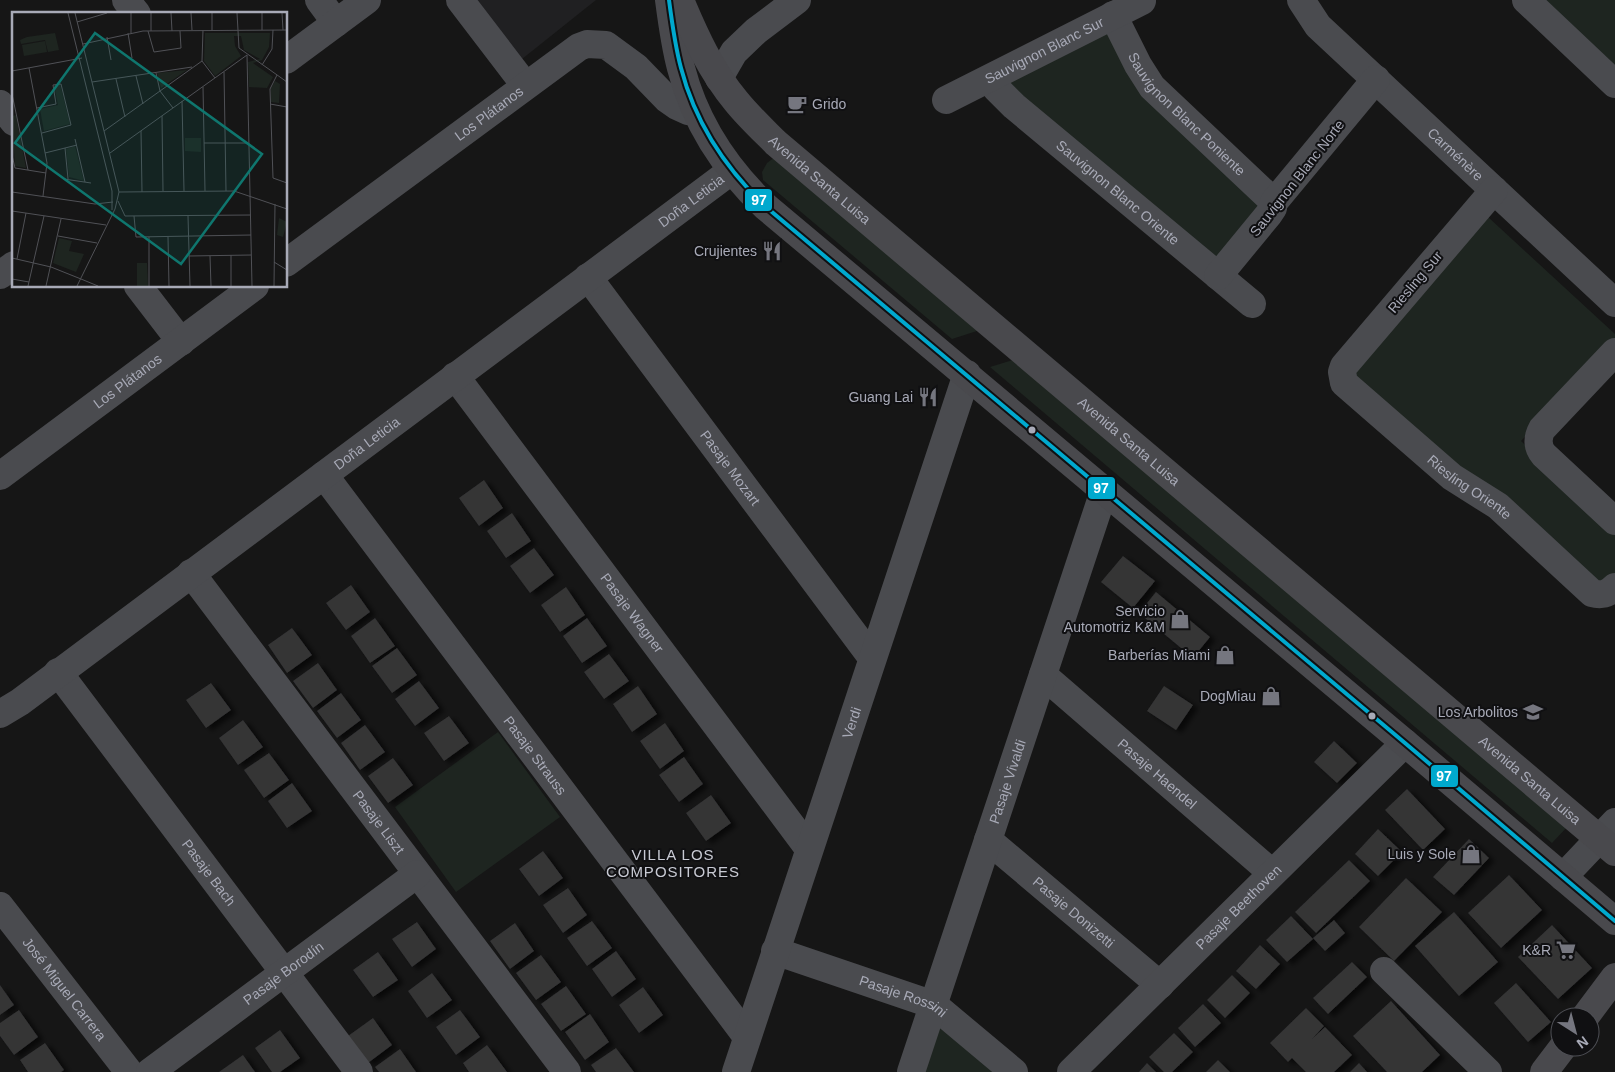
<svg xmlns="http://www.w3.org/2000/svg" width="1615" height="1072" font-family="Arial,sans-serif">
	<style>
		.built { fill: #202022 }
		.green { fill: #1e2520 }
		.building { fill: #343435; filter: url(#shadow) }
		.lines { fill: none; stroke-linecap: round; stroke-linejoin: round }
		.street { stroke: #4a4b4f; stroke-width: 28 }
		.secondary { stroke: #49494d; stroke-width: 28 }
		.bus-1-casing { stroke: #101012; stroke-width: 8 }
		.bus-1 { stroke: #00a9ce; stroke-width: 4 }
		.bus-dot { fill: #a8aab7; stroke: #101012; stroke-width: 2 }
		.labels { text-anchor: middle; stroke-width: 4; stroke-linejoin: round; paint-order: stroke }
		.street-label { font-size: 14px; fill: #a8aab7; stroke: #101012 }
		.poi-label { font-size: 14px; fill: #a8aab7; stroke: #101012; text-anchor: end }
		.neighbourhood-label { font-size: 15px; letter-spacing: 1px; fill: #c8cad3; stroke: #101012 }
		.inset-road { fill: none; stroke: #505156; stroke-width: 1 }
		.view { fill: #0f766e; fill-opacity: 0.15; stroke: #0f766e; stroke-width: 2.5 }
		.inset-edge { fill: none; stroke: #a8aab7; stroke-width: 2.5 }
		.line-badge { stroke: #101012; stroke-width: 2 }
		.badge-label { font-size: 14px; text-anchor: middle; font-weight: bold; fill: #fff }
	</style>
	<defs>
		<filter id="shadow"><feDropShadow dx="5.5" dy="3" stdDeviation="2.5" flood-color="#0009"/></filter>
	</defs>
	<rect width="100%" height="100%" fill="#161616"/>
	<path class="built" d="M 476,0 L 596,0 L 522,59 Z"/>
	<path class="green" d="M 1544,0 L 1615,0 L 1615,65 Z
		M 1105,29 L 1263,202 L 1220,261 L 1012,95 L 1006,79 Z
		M 775,157 L 980,330 L 952,339 L 763,180 L 762,172 L 767,163 Z
		M 1488,217 L 1615,334 L 1615,340 L 1521,441 L 1615,531 L 1615,577 L 1603,587 L 1351,374 Z
		M 1016,359 L 1569,825 L 1552,843 L 990,367 Z
		M 498,732 L 560,817 L 456,892 L 395,807 Z
		M 940,1026 L 999,1072 L 925,1072 Z"/>
	<path class="building" d="M 484,480 L 503,508 L 479,526 L 459,498 Z
		M 512,513 L 531,541 L 506,558 L 487,531 Z
		M 534,548 L 554,575 L 530,593 L 510,566 Z
		M 1123,556 L 1155,581 L 1133,608 L 1101,582 Z
		M 351,585 L 370,612 L 346,630 L 326,603 Z
		M 566,587 L 585,615 L 560,632 L 541,605 Z
		M 1156,592 L 1210,637 L 1193,658 L 1139,613 Z
		M 375,618 L 395,646 L 370,663 L 351,636 Z
		M 587,618 L 607,646 L 582,663 L 563,636 Z
		M 292,628 L 312,655 L 287,673 L 268,645 Z
		M 397,648 L 417,675 L 392,693 L 372,666 Z
		M 609,654 L 629,681 L 604,699 L 584,672 Z
		M 318,663 L 337,690 L 313,708 L 293,681 Z
		M 419,681 L 439,708 L 415,726 L 395,699 Z
		M 211,683 L 231,710 L 206,728 L 186,700 Z
		M 638,686 L 657,714 L 632,732 L 613,704 Z
		M 1164,686 L 1193,705 L 1176,730 L 1147,711 Z
		M 341,693 L 361,720 L 337,738 L 317,711 Z
		M 449,716 L 469,743 L 444,761 L 424,733 Z
		M 243,720 L 263,747 L 238,765 L 219,738 Z
		M 665,723 L 684,751 L 660,769 L 640,741 Z
		M 365,725 L 385,752 L 360,770 L 341,743 Z
		M 1334,741 L 1357,763 L 1337,783 L 1314,762 Z
		M 269,753 L 289,780 L 264,798 L 244,770 Z
		M 684,757 L 703,784 L 679,802 L 659,775 Z
		M 393,758 L 413,785 L 388,803 L 368,776 Z
		M 292,783 L 312,811 L 287,828 L 268,801 Z
		M 1407,789 L 1445,829 L 1423,850 L 1385,810 Z
		M 711,795 L 731,823 L 706,841 L 686,813 Z
		M 1378,829 L 1402,852 L 1378,876 L 1355,854 Z
		M 1469,839 L 1489,858 L 1454,895 L 1433,877 Z
		M 543,851 L 563,878 L 539,896 L 519,869 Z
		M 1349,860 L 1370,881 L 1316,933 L 1295,912 Z
		M 1509,875 L 1542,910 L 1501,948 L 1468,913 Z
		M 1406,878 L 1442,912 L 1394,961 L 1359,927 Z
		M 568,888 L 587,915 L 563,933 L 543,905 Z
		M 1454,912 L 1498,962 L 1459,996 L 1415,946 Z
		M 1291,916 L 1313,939 L 1287,962 L 1266,940 Z
		M 1334,920 L 1345,933 L 1325,951 L 1313,938 Z
		M 592,921 L 612,948 L 587,966 L 567,938 Z
		M 417,922 L 436,949 L 412,967 L 392,939 Z
		M 515,923 L 534,951 L 510,969 L 490,941 Z
		M 1552,925 L 1592,968 L 1558,999 L 1518,957 Z
		M 1260,945 L 1280,964 L 1256,989 L 1236,971 Z
		M 616,951 L 636,979 L 612,997 L 592,969 Z
		M 378,952 L 398,980 L 373,997 L 353,970 Z
		M 541,955 L 561,982 L 536,1000 L 516,973 Z
		M 1352,962 L 1367,977 L 1328,1014 L 1313,998 Z
		M 432,973 L 452,1000 L 427,1018 L 408,991 Z
		M 1232,975 L 1250,993 L 1225,1018 L 1207,1000 Z
		M 1516,983 L 1551,1022 L 1528,1042 L 1494,1003 Z
		M 0,985 L 14,1005 L 0,1015 Z
		M 566,986 L 586,1014 L 561,1031 L 541,1004 Z
		M 643,987 L 663,1015 L 639,1033 L 619,1005 Z
		M 1391,1001 L 1440,1055 L 1422,1072 L 1387,1072 L 1353,1036 Z
		M 1203,1004 L 1221,1023 L 1195,1047 L 1178,1028 Z
		M 1306,1008 L 1324,1026 L 1312,1039 L 1325,1027 L 1352,1055 L 1334,1072 L 1306,1072 L 1292,1058 L 1288,1062 L 1270,1043 Z
		M 19,1010 L 38,1037 L 14,1055 L 0,1036 L 0,1023 Z
		M 460,1010 L 480,1037 L 456,1055 L 436,1027 Z
		M 590,1014 L 609,1042 L 585,1060 L 565,1032 Z
		M 373,1018 L 392,1045 L 368,1063 L 348,1036 Z
		M 280,1030 L 300,1058 L 280,1072 L 272,1072 L 255,1048 Z
		M 1174,1033 L 1193,1052 L 1172,1072 L 1164,1072 L 1149,1057 Z
		M 45,1043 L 64,1070 L 61,1072 L 28,1072 L 20,1060 Z
		M 487,1045 L 507,1072 L 469,1072 L 463,1063 Z
		M 616,1048 L 634,1072 L 596,1072 L 591,1065 Z
		M 400,1049 L 416,1072 L 379,1072 L 375,1067 Z
		M 243,1055 L 255,1072 L 219,1072 Z
		M 1218,1060 L 1230,1072 L 1206,1072 Z
		M 1147,1063 L 1156,1072 L 1139,1072 Z
		M 1359,1063 L 1367,1072 L 1350,1072 Z"/>
	<g class="lines">
		<g class="street">
			<path d="M 126,0 L 137,14"/>
			<path d="M 319,0 L 336,23"/>
			<path d="M 460,0 L 525,85"/>
			<path id="s1" d="M 1301,0 L 1318,26 L 1615,303"/>
			<path d="M 1526,0 L 1615,84"/>
			<path id="s2" d="M 1113,15 L 1138,65 L 1152,87 L 1274,202"/>
			<path d="M 286,60 L 367,0"/>
			<path d="M 719,78 L 734,52 L 756,31 L 797,0"/>
			<path id="s3" d="M 989,79 L 996,88 L 1014,106 L 1252,304"/>
			<path id="s4" d="M 946,100 L 1142,1"/>
			<path d="M 0,104 L 14,122"/>
			<path id="s5" d="M 1494,190 L 1344,366 L 1342,372 L 1344,383 L 1452,477 L 1498,506 L 1592,593 C 1602,596 1608,594 1615,587"/>
			<path id="s6" d="M 286,263 L 579,47 L 587,44 L 606,45 L 636,67 L 667,99 L 677,106 L 688,111 L 696,112"/>
			<path d="M 0,275 L 14,265"/>
			<path d="M 1218,276 L 1269,214 L 1273,208 L 1274,202 L 1376,79"/>
			<path id="s7" d="M 588,277 L 872,658"/>
			<path d="M 138,286 L 181,342"/>
			<path d="M 1615,352 L 1542,429 C 1537,438 1537,447 1544,455 L 1615,521"/>
			<path id="s8" d="M 455,376 L 809,849"/>
			<path id="s9" d="M 324,475 L 747,1037"/>
			<path id="s10" d="M 0,476 L 255,286"/>
			<path id="s11" d="M 191,573 L 567,1072"/>
			<path id="s12" d="M 58,672 L 359,1072"/>
			<path id="s13" d="M 1043,675 L 1272,873"/>
			<path id="s14" d="M 0,714 L 20,702 L 731,171"/>
			<path id="s15" d="M 988,840 L 1160,985"/>
			<path d="M 1563,877 L 1615,822"/>
			<path id="s16" d="M 0,906 L 129,1072"/>
			<path id="s17" d="M 775,951 L 934,1005 L 1014,1072"/>
			<path d="M 1384,971 L 1488,1072"/>
			<path id="s18" d="M 150,1072 L 417,874"/>
			<path id="s19" d="M 736,1072 L 967,374"/>
			<path id="s20" d="M 911,1072 L 1104,491"/>
			<path id="s21" d="M 1071,1072 L 1405,743"/>
		</g>
		<g class="secondary">
			<path d="M 669,0 C 672,23 675,46 681,68 C 695,122 726,169 766,207 L 1405,743 L 1615,921"/>
			<path id="s22" d="M 680,0 C 695,36 711,71 736,101 C 748,116 762,129 776,143 L 1615,852"/>
			<path d="M 1585,1017 L 1615,977"/>
			<path d="M 1544,1072 L 1563,1047"/>
		</g>
		<defs>
			<path id="bus-1" d="M 669,0 C 672,23 675,46 681,68 C 695,122 726,169 766,207 L 1405,743 L 1615,921"/>
		</defs>
		<use href="#bus-1" class="bus-1-casing"/>
		<use href="#bus-1" class="bus-1"/>
	</g>
	<defs>
		<symbol id="cafe-bare" viewBox="-9 -9 18 18"><path d="M-5.5-4.5H6V0H3Q3 3.5 0 3.5H-2.5Q-5.5 3.5-5.5 0ZM3-3.2v2h1.7v-2ZM-6 4.5H4V6H-6Z" fill="#75767f" stroke="#101012" stroke-width="2.5" paint-order="stroke"/></symbol>
		<symbol id="restaurant-bare" viewBox="-9 -9 18 18"><path d="M-5-6h1v4h1v-4h1v4h1v-4h1v5L-1.5 .5V6h-2V.5L-5-1ZM5-6V6H3V1.5H1.5Q1.5-4 5-6Z" fill="#75767f" stroke="#101012" stroke-width="2.5" paint-order="stroke"/></symbol>
		<symbol id="shop-bare" viewBox="-9 -9 18 18"><path d="M-5-2.5h2.3a2.7 3.5 0 0 1 5.4 0H5L5.5 6h-11ZM-1.5-2.5h3a1.5 2.3 0 0 0-3 0Z" fill="#75767f" stroke="#101012" stroke-width="2.5" paint-order="stroke"/></symbol>
		<symbol id="school-bare" viewBox="-9 -9 18 18"><path d="M0-5L7-2L0 1L-7-2ZM-4 1L0 2.5L4 1V4Q0 6-4 4Z" fill="#75767f" stroke="#101012" stroke-width="2.5" paint-order="stroke"/></symbol>
		<symbol id="supermarket-bare" viewBox="-9 -9 18 18"><path d="M-6-5.5h2.5l.6 2H6L4.5 2H-2.5L-4.4-4H-6ZM-1.5 3.2a1.3 1.3 0 1 0 .1 0ZM3 3.2a1.3 1.3 0 1 0 .1 0Z" fill="#75767f" stroke="#101012" stroke-width="2.5" paint-order="stroke"/></symbol>
	</defs>
	<g fill-rule="evenodd">
		<use href="#cafe-bare" x="783" y="90" width="28" height="28"/>
		<use href="#restaurant-bare" x="758" y="237" width="28" height="28"/>
		<use href="#restaurant-bare" x="914" y="383" width="28" height="28"/>
		<use href="#shop-bare" x="1166" y="605" width="28" height="28"/>
		<use href="#shop-bare" x="1211" y="641" width="28" height="28"/>
		<use href="#shop-bare" x="1257" y="682" width="28" height="28"/>
		<use href="#school-bare" x="1519" y="698" width="28" height="28"/>
		<use href="#shop-bare" x="1457" y="840" width="28" height="28"/>
		<use href="#supermarket-bare" x="1552" y="936" width="28" height="28"/>
	</g>
	<g class="bus-dot">
		<circle cx="1032" cy="430" r="4.5"/>
		<circle cx="1372" cy="716" r="4.5"/>
	</g>
	<g class="labels">
		<g class="street-label">
			<text dy="5" stroke="none"><textPath href="#s4" startOffset="110">Sauvignon Blanc Sur</textPath></text>
			<text dy="5" stroke="none"><textPath href="#s6" startOffset="252">Los Plátanos</textPath></text>
			<text dy="5" stroke="none"><textPath href="#s2" startOffset="125">Sauvignon Blanc Poniente</textPath></text>
			<text dy="5" stroke="none"><textPath href="#s1" startOffset="219">Carménère</textPath></text>
			<text transform="translate(1297 178) rotate(-52)" y="5">Sauvignon Blanc Norte</text>
			<text dy="5" stroke="none"><textPath href="#s22" startOffset="231">Avenida Santa Luisa</textPath></text>
			<text dy="5" stroke="none"><textPath href="#s3" startOffset="172">Sauvignon Blanc Oriente</textPath></text>
			<text dy="5" stroke="none"><textPath href="#s14" startOffset="861">Doña Leticia</textPath></text>
			<text transform="translate(1415 282) rotate(-50)" y="5">Riesling Sur</text>
			<text dy="5" stroke="none"><textPath href="#s10" startOffset="159">Los Plátanos</textPath></text>
			<text dy="5" stroke="none"><textPath href="#s22" startOffset="636">Avenida Santa Luisa</textPath></text>
			<text dy="5" stroke="none"><textPath href="#s14" startOffset="456">Doña Leticia</textPath></text>
			<text dy="5" stroke="none"><textPath href="#s7" startOffset="238">Pasaje Mozart</textPath></text>
			<text dy="5" stroke="none"><textPath href="#s5" startOffset="412">Riesling Oriente</textPath></text>
			<text dy="5" stroke="none"><textPath href="#s8" startOffset="296">Pasaje Wagner</textPath></text>
			<text dy="5" stroke="none"><textPath href="#s19" startOffset="368">Verdi</textPath></text>
			<text dy="5" stroke="none"><textPath href="#s9" startOffset="351">Pasaje Strauss</textPath></text>
			<text dy="5" stroke="none"><textPath href="#s13" startOffset="151">Pasaje Haendel</textPath></text>
			<text dy="5" stroke="none"><textPath href="#s22" startOffset="1161">Avenida Santa Luisa</textPath></text>
			<text dy="5" stroke="none"><textPath href="#s20" startOffset="306">Pasaje Vivaldi</textPath></text>
			<text dy="5" stroke="none"><textPath href="#s11" startOffset="312">Pasaje Liszt</textPath></text>
			<text dy="5" stroke="none"><textPath href="#s12" startOffset="251">Pasaje Bach</textPath></text>
			<text dy="5" stroke="none"><textPath href="#s21" startOffset="235">Pasaje Beethoven</textPath></text>
			<text dy="5" stroke="none"><textPath href="#s15" startOffset="112">Pasaje Donizetti</textPath></text>
			<text dy="5" stroke="none"><textPath href="#s18" startOffset="166">Pasaje Borodín</textPath></text>
			<text dy="5" stroke="none"><textPath href="#s16" startOffset="105">José Miguel Carrera</textPath></text>
			<text dy="5" stroke="none"><textPath href="#s17" startOffset="136">Pasaje Rossini</textPath></text>
		</g>
		<g class="poi-label">
			<text x="812" y="109" text-anchor="start">Grido</text>
			<text x="757" y="256">Crujientes</text>
			<text x="913" y="402">Guang Lai</text>
			<text x="1165" y="616">Servicio<tspan x="1165" dy="16">Automotriz K&amp;M</tspan></text>
			<text x="1210" y="660">Barberías Miami</text>
			<text x="1256" y="701">DogMiau</text>
			<text x="1518" y="717">Los Arbolitos</text>
			<text x="1456" y="859">Luis y Sole</text>
			<text x="1551" y="955">K&amp;R</text>
		</g>
		<g class="neighbourhood-label">
			<text x="673" y="860">VILLA LOS<tspan x="673" dy="17">COMPOSITORES</tspan></text>
		</g>
	</g>
	<g transform="translate(12 12)">
		<rect width="275" height="275" fill="#161616"/>
		<path d="M 43,21 L 47,38 L 36,40 L 33,28 L 9,32 L 8,28 L 15,25 ZM 193,21 L 258,21 L 257,35 L 250,48 L 241,51 L 261,65 L 255,76 L 237,75 L 236,50 L 248,47 L 232,38 L 229,24 L 222,24 L 223,34 L 229,44 L 203,64 L 192,49 ZM 33,29 L 35,40 L 12,44 L 10,33 ZM 175,58 L 149,76 L 145,61 ZM 263,69 L 268,72 L 267,91 L 259,90 L 259,76 ZM 48,72 L 58,112 L 32,119 L 28,97 L 46,93 L 42,73 ZM 4,103 L 14,156 L 3,154 L 0,104 ZM 173,126 L 189,126 L 189,140 L 173,139 ZM 63,134 L 72,169 L 57,165 L 54,137 ZM 267,206 L 275,210 L 271,225 L 265,223 ZM 47,226 L 60,229 L 57,239 L 72,242 L 64,260 L 41,251 ZM 125,251 L 135,251 L 136,274 L 125,274 Z" fill="#1e2520"/>
		<path class="inset-road" d="M 56,1 L 100,179 L 100,198M 63,1 L 107,180 L 103,197 L 65,274M 119,1 L 119,21M 139,1 L 139,19M 159,1 L 160,19M 179,1 L 180,18M 200,1 L 200,19M 225,1 L 227,36 L 275,70M 250,1 L 250,18M 270,1 L 271,18M 65,10 L 95,1M 136,19 L 142,40 L 169,36 L 168,19M 116,21 L 120,46M 95,25 L 99,48M 71,32 L 131,19 L 275,18M 235,43 L 240,274M 190,49 L 191,18M 190,49 L 203,66M 250,53 L 260,37 L 261,18M 17,56 L 35,151 L 31,184M 0,59 L 70,46M 212,60 L 214,179M 144,61 L 148,79 L 161,96M 265,63 L 258,77 L 261,166 L 275,171M 124,64 L 131,92M 104,67 L 113,105M 80,70 L 180,55M 191,75 L 193,179M 0,82 L 16,158M 170,89 L 172,179M 258,92 L 275,95M 25,96 L 44,92 L 41,73 L 49,72 L 59,113 L 30,121M 150,104 L 151,179M 92,119 L 190,49M 129,119 L 130,180M 63,127 L 73,170M 192,131 L 236,131M 53,136 L 56,167M 33,141 L 65,133M 98,141 L 235,43M 0,143 L 3,156 L 34,161M 52,167 L 79,171M 0,180 L 83,192 L 101,190M 107,180 L 222,179 L 275,197M 106,189 L 113,204 L 239,203M 0,199 L 94,213M 122,204 L 124,225 L 239,223M 176,204 L 178,274M 46,224 L 85,231M 137,225 L 137,274M 156,225 L 157,274M 219,243 L 219,274M 177,244 L 239,243M 198,244 L 199,274M 0,246 L 39,255 L 69,267M 5,247 L 14,201M 262,250 L 275,258M 0,267 L 17,270M 69,267 L 86,274M 16,274 L 32,204M 34,274 L 49,207M 262,274 L 263,192"/>
		<path class="view" d="M 83,21 L 250,142 L 169,252 L 3,131 Z"/>
		<rect width="275" height="275" class="inset-edge"/>
	</g>
	<g class="line-badge">
		<rect x="744" y="188" width="29" height="24" rx="5" fill="#00a9ce"/>
		<rect x="1087" y="476" width="29" height="24" rx="5" fill="#00a9ce"/>
		<rect x="1430" y="764" width="29" height="24" rx="5" fill="#00a9ce"/>
	</g>
	<g class="badge-label">
		<text x="759" y="205">97</text>
		<text x="1101" y="493">97</text>
		<text x="1444" y="781">97</text>
	</g>
	<g transform="translate(1575 1032) rotate(144)"><circle r="24" fill="#101012" stroke="#4d4e54"/>
	<path d="M0-4L9 19L0 12L-9 19Z" fill="#75767f"/>
	<text y="-8" font-size="14" font-weight="bold" text-anchor="middle" fill="#a8aab7">N</text>
	</g>
</svg>
